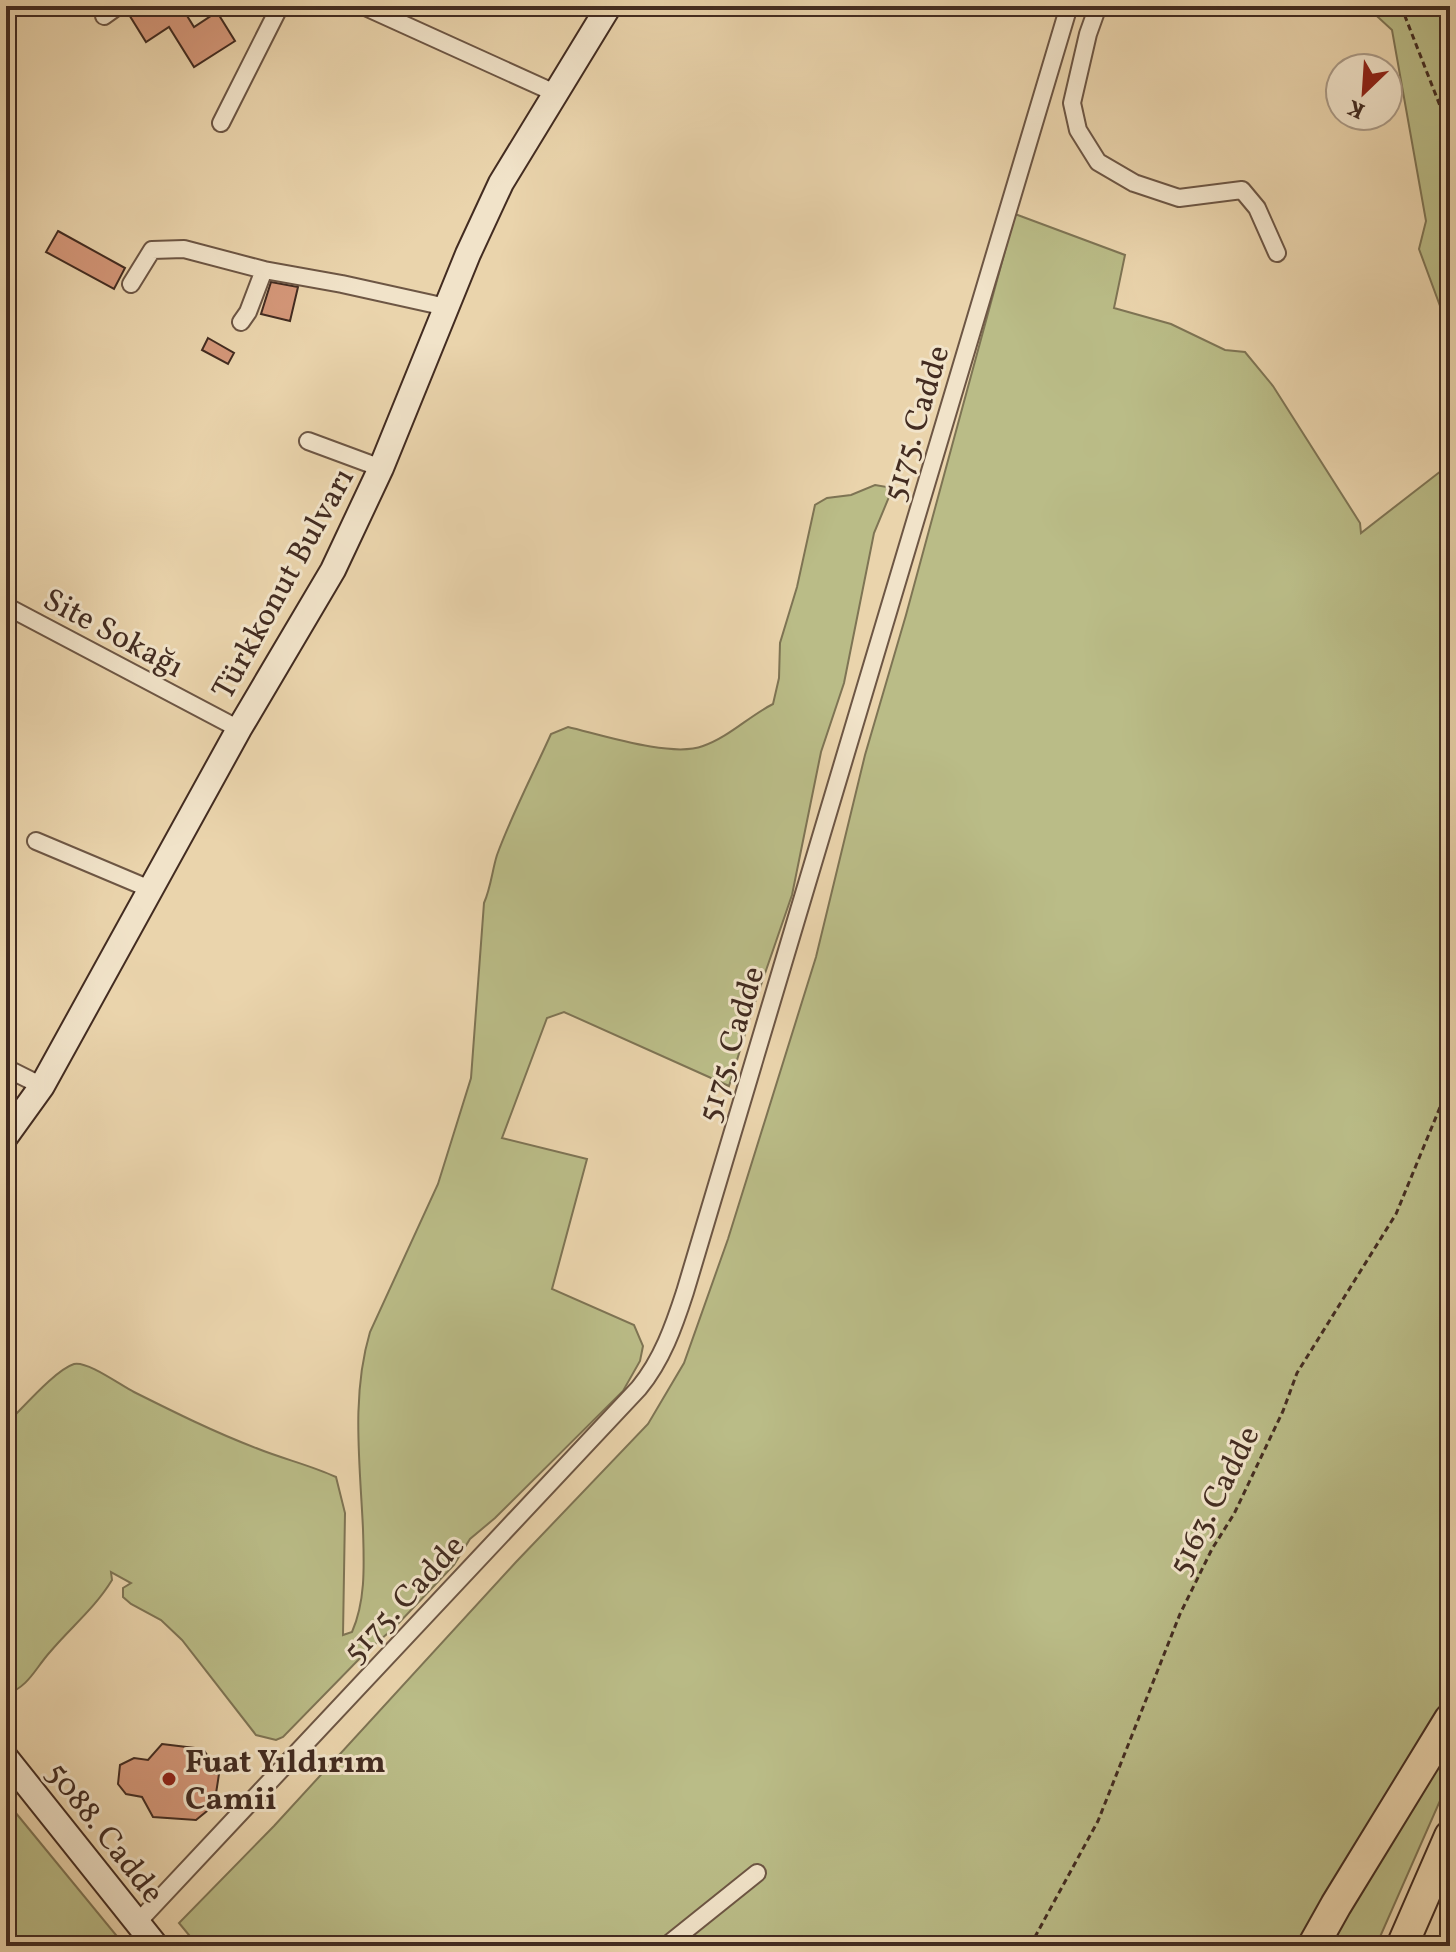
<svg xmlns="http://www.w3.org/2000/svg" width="1456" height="1952" font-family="Vollkorn,serif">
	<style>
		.green { fill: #babc87; stroke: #7e7454; stroke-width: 2 }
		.building { fill: #d49779; stroke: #432c21; stroke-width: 2 }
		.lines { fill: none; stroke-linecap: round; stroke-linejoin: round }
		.street-casing { stroke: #6d5644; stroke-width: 20 }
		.secondary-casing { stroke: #432c21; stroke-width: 28 }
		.highway-casing { stroke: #432c21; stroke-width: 34 }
		.path { stroke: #432c21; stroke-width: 3; stroke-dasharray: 6 4; stroke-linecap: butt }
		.street { stroke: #f1e3c9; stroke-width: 16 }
		.secondary { stroke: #f1e3c9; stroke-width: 24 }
		.highway { stroke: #ead4ac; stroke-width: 30 }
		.poi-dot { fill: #8f2418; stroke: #f1e3c9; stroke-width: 3 }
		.labels { text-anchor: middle; stroke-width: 6; stroke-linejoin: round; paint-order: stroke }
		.street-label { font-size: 32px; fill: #432c21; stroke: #f1e3c9 }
		.poi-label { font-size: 32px; font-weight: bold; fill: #432c21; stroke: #f1e3c9; text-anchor: start }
	</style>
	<rect width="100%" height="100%" fill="#ead4ac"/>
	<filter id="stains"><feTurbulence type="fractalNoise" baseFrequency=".0025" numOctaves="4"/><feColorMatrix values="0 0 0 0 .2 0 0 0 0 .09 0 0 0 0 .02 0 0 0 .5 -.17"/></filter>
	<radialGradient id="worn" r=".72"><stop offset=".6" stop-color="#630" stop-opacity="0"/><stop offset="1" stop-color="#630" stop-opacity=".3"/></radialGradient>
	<path class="green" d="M 1366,6 L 1450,6 L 1450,333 L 1419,249 L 1426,221 L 1392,30 Z
		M 1015,214 L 1125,255 L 1114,308 L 1171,324 L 1225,350 L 1245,352 L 1273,386 L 1360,523 L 1361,533 L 1450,464 L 1450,1778 L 1376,1946 L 198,1946 L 179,1923 L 274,1826 L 516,1562 L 648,1424 L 684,1363 L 728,1239 L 816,957 L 865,755 L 906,615 Z
		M 875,485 L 887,487 L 889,497 L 874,533 L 844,683 L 821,752 L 792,895 L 752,1011 L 729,1086 L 564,1012 L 547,1018 L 502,1138 L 587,1159 L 552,1289 L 634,1325 L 643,1346 L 640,1361 L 623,1391 L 495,1518 L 470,1539 L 454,1565 L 395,1627 L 365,1653 L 283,1737 L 276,1740 L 256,1735 L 182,1640 L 161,1620 L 131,1604 L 123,1597 L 123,1588 L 131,1583 L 111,1572 L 112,1580 C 95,1608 71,1627 50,1652 C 34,1670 30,1685 6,1695 L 6,1424 C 22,1409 55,1370 74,1364 C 88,1361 120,1385 134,1392 C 174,1412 214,1432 256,1448 C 283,1459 310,1465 336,1477 L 345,1513 L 343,1635 L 352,1632 C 366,1600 364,1564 363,1529 C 360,1463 351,1396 370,1332 L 438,1184 L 471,1078 L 484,903 C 491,887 492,871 497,855 C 512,814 533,774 551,734 L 568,727 C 602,735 672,758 703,746 C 729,737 749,716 773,704 L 779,678 L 780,643 L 797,587 L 815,505 L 827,498 L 851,495 Z
		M 6,1801 L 125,1946 L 6,1946 Z"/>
	<path class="building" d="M 139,6 L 181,6 L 194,27 L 217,12 L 235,41 L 194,67 L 169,27 L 146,42 L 128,13 Z
		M 58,231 L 125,268 L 114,289 L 46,252 Z
		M 271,282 L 298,287 L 290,321 L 261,314 Z
		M 208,338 L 234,353 L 228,364 L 202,350 Z
		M 162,1744 L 203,1749 L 213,1764 L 210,1773 L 219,1774 L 215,1800 L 207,1800 L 207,1811 L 196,1820 L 153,1817 L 142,1797 L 126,1794 L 118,1784 L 120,1765 L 134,1758 L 148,1760 Z"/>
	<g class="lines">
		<defs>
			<path id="street" d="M 363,6 L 555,93
				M 1098,6 L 1088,34 L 1072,103 L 1078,130 L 1098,162 L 1134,183 L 1179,198 L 1242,190 L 1257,208 L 1277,253
				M 104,16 L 118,6
				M 221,123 L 280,6
				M 131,284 L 152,250 L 184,249 L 264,270
				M 241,322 L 248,312 L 264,270 L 342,284 L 446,307
				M 308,441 L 381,468
				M 6,606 L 239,729
				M 36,841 L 150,889
				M 6,1068 L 42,1086
				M 137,1923 L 639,1388 C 662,1360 674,1326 685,1292 L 1069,6
				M 666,1946 L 757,1873"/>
			<path id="secondary" d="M 6,1136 L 42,1086 L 239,729 L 333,570 L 381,468 L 468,254 L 501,183 L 609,6
				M 6,1758 L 156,1946"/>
			<path id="highway" d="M 1313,1946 L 1336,1905 L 1450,1719
				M 1402,1946 L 1450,1836"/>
		</defs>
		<use href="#street" class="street-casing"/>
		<use href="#secondary" class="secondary-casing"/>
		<use href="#highway" class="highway-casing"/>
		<path class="path" d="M 1401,6 L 1444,116 L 1450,146
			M 1030,1946 L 1098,1821 L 1180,1614 L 1212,1549 L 1234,1514 L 1283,1411 L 1297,1373 L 1396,1214 L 1450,1083"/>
		<use href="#street" class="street"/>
		<use href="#secondary" class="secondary"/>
		<use href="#highway" class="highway"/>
	</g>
	<circle class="poi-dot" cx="169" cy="1779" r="8"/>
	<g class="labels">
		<g class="street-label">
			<text transform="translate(915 423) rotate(-73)" y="11">5175. Cadde</text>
			<text transform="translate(282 583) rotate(-61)" y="11">Türkkonut Bulvarı</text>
			<text transform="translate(114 632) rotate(28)" y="11">Site Sokağı</text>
			<text transform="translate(730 1044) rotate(-73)" y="11">5175. Cadde</text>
			<text transform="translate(1213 1500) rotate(-63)" y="11">5163. Cadde</text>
			<text transform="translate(403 1598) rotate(-47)" y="11">5175. Cadde</text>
			<text transform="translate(106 1832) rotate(52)" y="11">5088. Cadde</text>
		</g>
		<g class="poi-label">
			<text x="185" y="1772">Fuat Yıldırım<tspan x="185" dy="37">Camii</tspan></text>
		</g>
	</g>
	<rect width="1456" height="1952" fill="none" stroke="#ead4ac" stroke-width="32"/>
	<rect x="8" y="8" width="1440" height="1936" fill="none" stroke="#432c21" stroke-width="4"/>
	<rect x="16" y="16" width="1424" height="1920" fill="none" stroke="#432c21" stroke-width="2"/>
	<g transform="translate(1364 92) rotate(205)"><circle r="38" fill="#f1e3c9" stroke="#ab9a86" stroke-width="2"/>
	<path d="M0-6L14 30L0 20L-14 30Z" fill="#8f2418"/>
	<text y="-12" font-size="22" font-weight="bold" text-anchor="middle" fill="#432c21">K</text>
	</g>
	<rect width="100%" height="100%" filter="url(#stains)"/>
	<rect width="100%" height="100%" fill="url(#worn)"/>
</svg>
